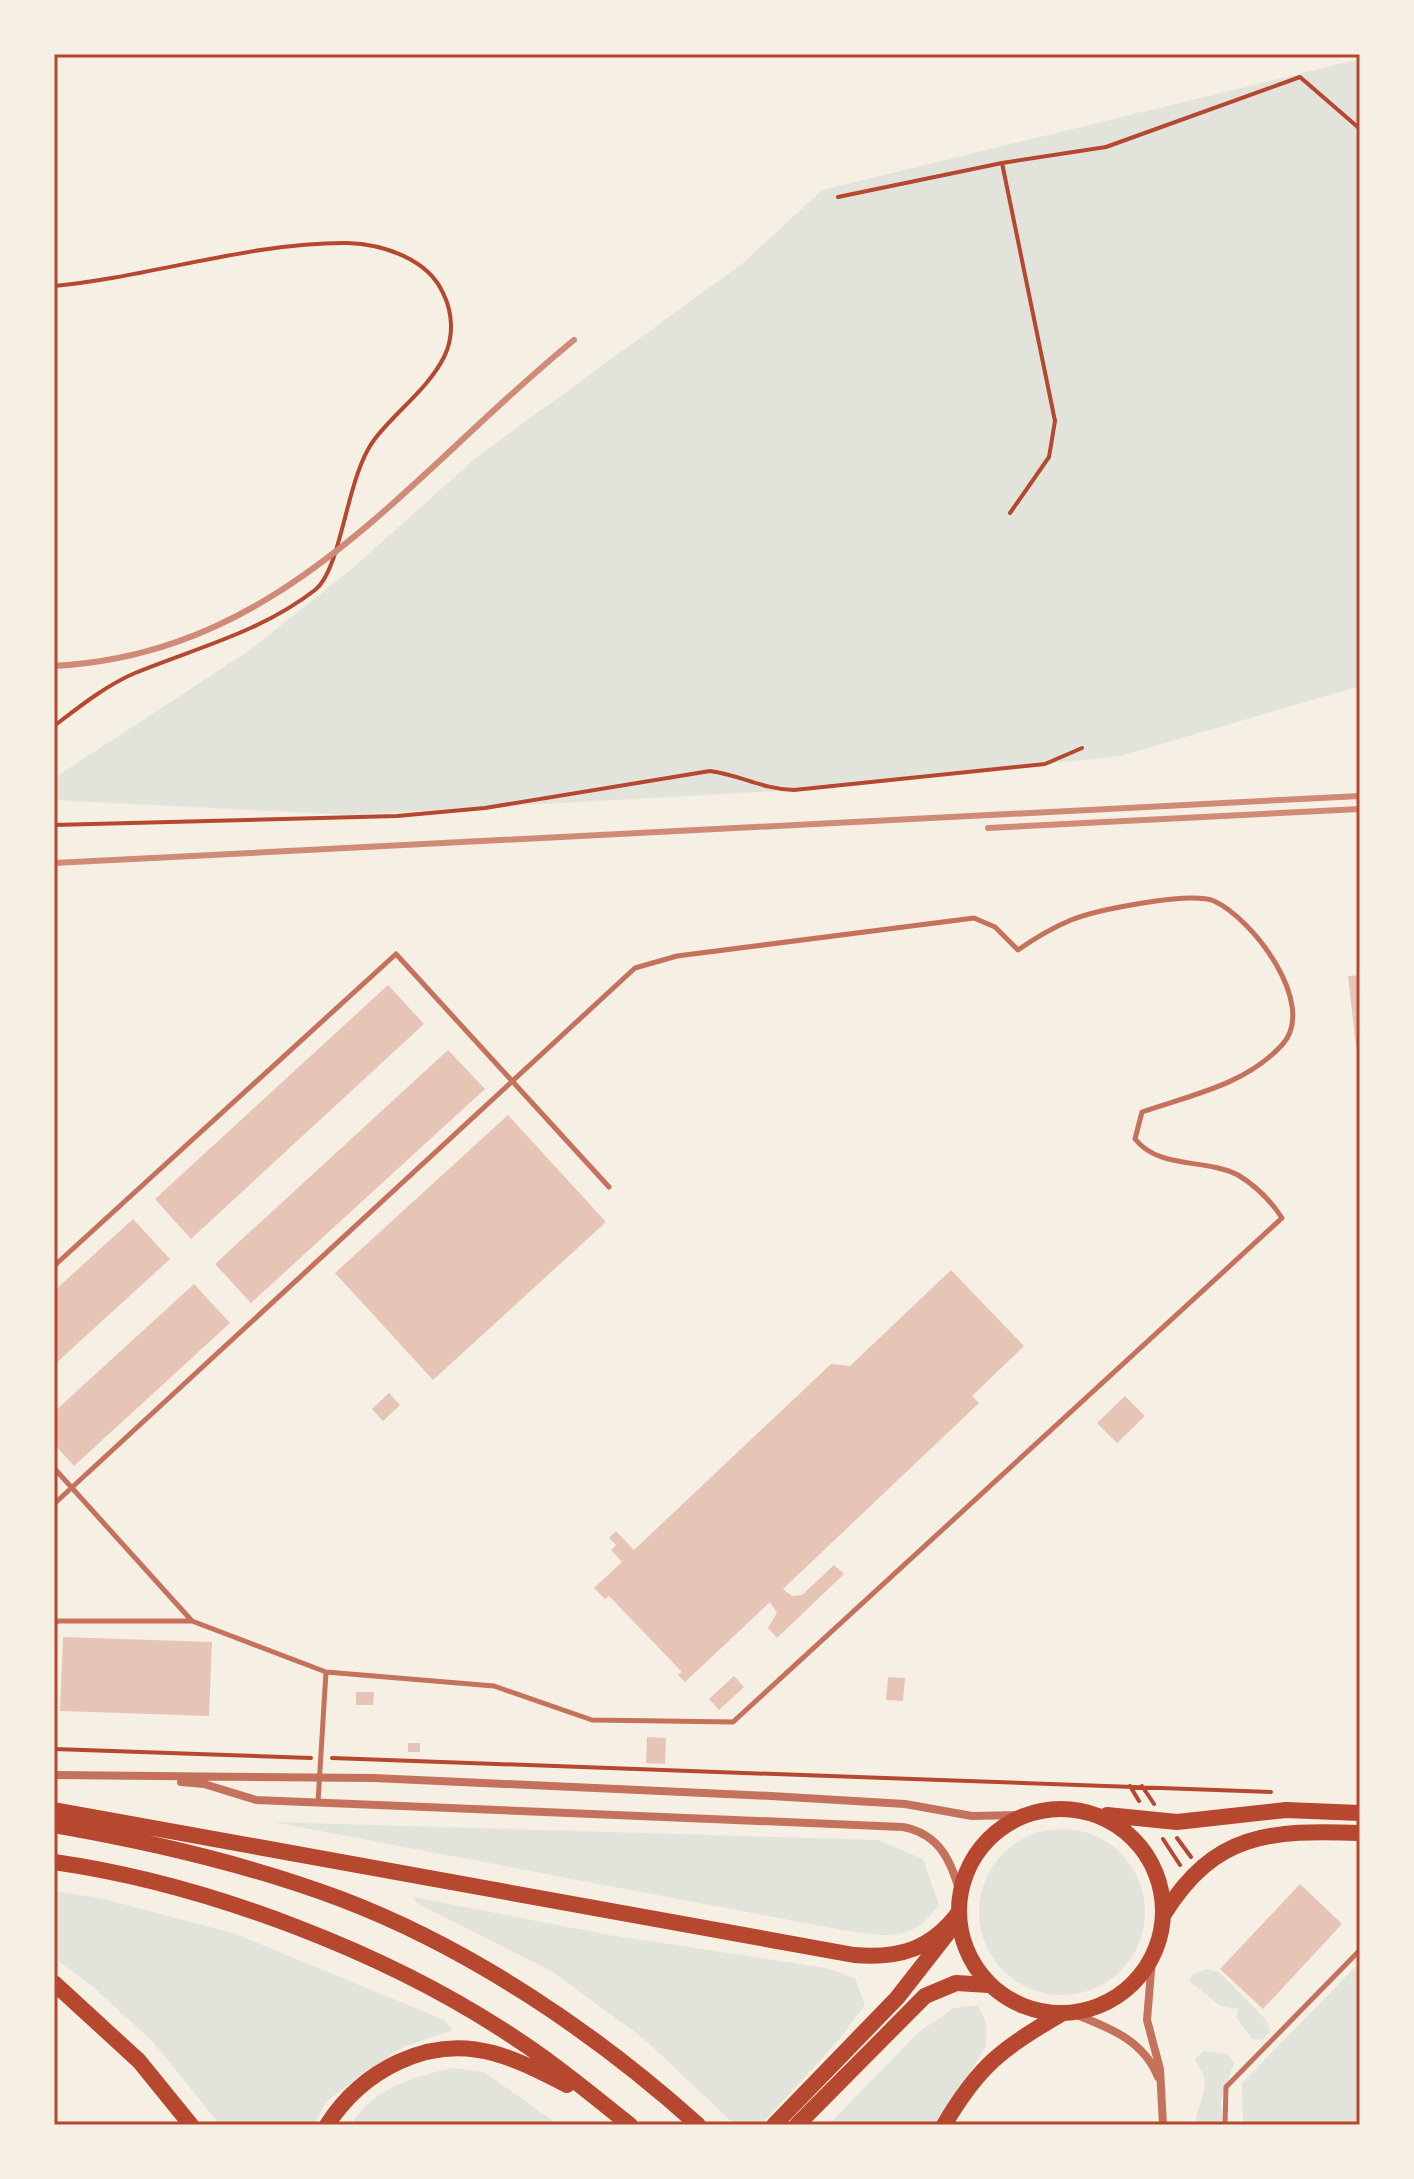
<svg xmlns="http://www.w3.org/2000/svg" width="1414" height="2179" font-family="'Fira Sans',sans-serif">
	<style>
		.green { fill: #e2e4dc }
		.building { fill: #e6c5b7 }
		.lines { fill: none; stroke-linecap: round; stroke-linejoin: round }
		.path { stroke: #b5482f; stroke-width: 4 }
		.service { stroke: #c5725c; stroke-width: 5 }
		.minor { stroke: #c5725c; stroke-width: 8 }
		.primary { stroke: #b5482f; stroke-width: 16 }
		.trunk { stroke: #b5482f; stroke-width: 16 }
		.rail { stroke: #cf8b77; stroke-width: 6 }
		.neatline { fill: none; stroke: #b5482f; stroke-width: 3 }
	</style>
	<rect width="100%" height="100%" fill="#f6efe4"/>
	<path class="green" d="M 1360,59 L 1360,686 L 1120,756 L 794,790 L 350,815 L 54,800 L 54,778 L 250,650 L 354,567 L 478,456 L 743,263 L 822,190 Z
		M 273,1822 L 878,1840 L 923,1859 L 939,1905 C 910,1943 890,1936 847,1931 Z
		M979 1912a83 83 0 1 1 166 0a83 83 0 1 1-166 0Z
		M 54,1891 L 104,1899 L 236,1934 L 444,2020 L 453,2030 L 403,2047 L 365,2072 L 326,2102 L 314,2125 L 220,2125 L 153,2042 L 91,1985 L 54,1958 Z
		M 413,1897 L 609,1935 L 826,1968 L 855,1978 L 865,2005 L 837,2042 L 761,2125 L 735,2125 L 643,2038 L 551,1971 L 418,1904 Z
		M 1360,1962 L 1360,2125 L 1243,2125 L 1242,2083 Z
		M 1206,1969 L 1219,1972 L 1267,2021 L 1270,2032 L 1262,2040 L 1252,2039 L 1236,2017 L 1239,2009 L 1221,2006 L 1189,1981 L 1192,1975 Z
		M 978,2005 L 986,2023 L 986,2046 L 939,2125 L 828,2125 L 920,2031 L 954,2008 Z
		M 1204,2051 L 1227,2054 L 1234,2063 L 1221,2100 L 1222,2119 L 1216,2125 L 1196,2124 C 1195,2108 1208,2093 1204,2077 C 1202,2071 1197,2065 1195,2059 Z
		M 452,2068 L 484,2072 L 559,2125 L 351,2125 C 373,2088 413,2077 452,2068 Z"/>
	<path class="building" d="M 1360,975 L 1360,1046 L 1356,1046 L 1348,976 Z
		M 388,985 L 424,1024 L 191,1239 L 155,1199 Z
		M 448,1050 L 485,1089 L 251,1303 L 215,1264 Z
		M 508,1115 L 606,1222 L 433,1380 L 335,1273 Z
		M 133,1219 L 170,1259 L 54,1365 L 54,1291 Z
		M 951,1270 L 1024,1346 L 972,1396 L 979,1403 L 783,1589 L 792,1596 L 802,1595 L 834,1565 L 844,1574 L 777,1638 L 768,1628 L 777,1613 L 770,1602 L 685,1682 L 678,1675 L 682,1672 L 609,1596 L 605,1599 L 594,1588 L 622,1562 L 611,1550 L 616,1545 L 609,1538 L 616,1531 L 634,1550 L 831,1364 L 850,1366 Z
		M 194,1284 L 230,1323 L 74,1466 L 54,1444 L 54,1412 Z
		M 389,1393 L 400,1405 L 383,1421 L 372,1409 Z
		M 1125,1396 L 1145,1416 L 1117,1443 L 1097,1423 Z
		M 63,1637 L 212,1642 L 209,1716 L 60,1711 Z
		M 734,1676 L 744,1687 L 719,1710 L 709,1699 Z
		M 888,1677 L 905,1678 L 903,1701 L 886,1700 Z
		M 356,1692 L 374,1692 L 373,1705 L 356,1705 Z
		M 647,1737 L 666,1738 L 665,1764 L 646,1763 Z
		M 408,1743 L 420,1743 L 420,1752 L 408,1752 Z
		M 1300,1884 L 1342,1924 L 1263,2009 L 1220,1969 Z"/>
	<g class="lines">
		<path class="path" d="M 1002,163 L 1055,421 L 1049,457 L 1010,513
			M 838,197 L 1002,163 L 1106,147 L 1300,77 L 1360,129
			M 54,286 C 150,277 252,242 347,243 C 383,244 428,259 443,293 C 453,313 454,337 444,357 C 428,389 395,412 374,440 C 346,477 342,569 315,590 C 261,632 196,648 135,673 C 105,686 79,707 54,726
			M 54,825 L 397,816 L 485,808 L 710,771 C 741,775 761,789 794,790 L 1045,764 L 1082,748
			M 54,1749 L 311,1758
			M 332,1758 L 1271,1792
			M 1130,1786 L 1139,1801
			M 1142,1786 L 1154,1804
			M 1177,1838 L 1191,1857
			M 1163,1839 L 1180,1865"/>
		<path class="service" d="M 54,1266 L 396,954 L 609,1187
			M 54,1468 L 192,1621 L 326,1672
			M 54,1504 L 635,968 L 677,956 L 974,918 L 995,927 L 1018,950 C 1035,938 1052,928 1071,920 C 1096,910 1190,891 1214,901 C 1252,918 1319,1005 1282,1045 C 1245,1085 1191,1095 1142,1112 L 1135,1139 C 1160,1170 1205,1158 1238,1175 C 1256,1186 1271,1201 1282,1218 L 733,1722 L 592,1720 L 494,1686 L 326,1672 L 318,1802
			M 54,1624 L 58,1621 L 192,1621
			M 1225,2125 L 1226,2087 L 1360,1950"/>
		<path class="minor" d="M 54,1775 L 373,1778 L 771,1796 L 905,1804 L 972,1816 L 1024,1815
			M 181,1782 L 204,1784 L 256,1800 L 903,1827 C 939,1834 951,1860 960,1893
			M 1152,1959 L 1147,2020 L 1160,2069 L 1163,2125
			M 1072,2013 C 1107,2027 1143,2039 1158,2077"/>
		<path class="primary" d="M959 1911a102 102 0 1 1 204 0a102 102 0 1 1-204 0Z
			M 1107,1815 L 1177,1822 L 1286,1810 L 1360,1813
			M 1164,1914 C 1215,1832 1270,1830 1360,1833"/>
		<path class="trunk" d="M 54,1810 L 854,1955 C 899,1959 932,1949 959,1912
			M 54,1825 C 152,1842 248,1864 341,1899 C 470,1948 596,2033 698,2125
			M 54,1862 C 208,1884 389,1953 518,2040 C 557,2065 593,2096 630,2125
			M 54,1983 L 139,2061 L 191,2125
			M 327,2125 C 362,2071 427,2035 493,2053 C 519,2060 543,2073 567,2085
			M 774,2125 L 897,1998 L 947,1934
			M 797,2125 L 925,1996 L 956,1983 L 989,1985
			M 944,2125 C 980,2064 1002,2049 1061,2014"/>
		<path class="rail" d="M 54,666 C 286,654 409,474 574,340
			M 988,828 L 1360,809
			M 54,863 L 1360,796"/>
	</g>
	<rect width="1414" height="2179" fill="none" stroke="#f6efe4" stroke-width="112"/>
	<rect x="56" y="56" width="1302" height="2067" class="neatline"/>
</svg>
